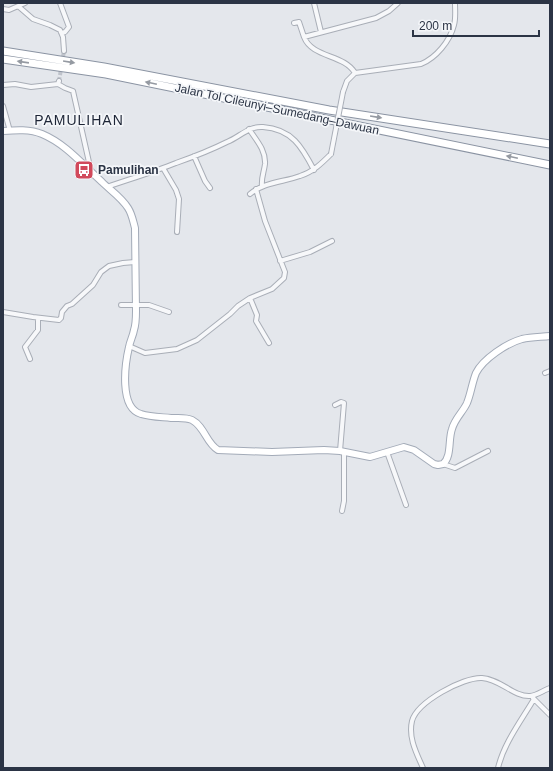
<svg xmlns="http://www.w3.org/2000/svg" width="553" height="771" font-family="Helvetica,sans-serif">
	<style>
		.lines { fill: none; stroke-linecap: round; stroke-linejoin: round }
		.minor-tunnel { stroke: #bfc3cb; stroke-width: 4; stroke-dasharray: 4 2; stroke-linecap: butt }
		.minor-casing { stroke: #a9aeb7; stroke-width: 6 }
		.primary-casing { stroke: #a3abb8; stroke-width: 8 }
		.motorway-casing { stroke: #8b94a3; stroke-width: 9 }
		.minor { stroke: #f7f8fa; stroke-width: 4 }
		.primary { stroke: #fff; stroke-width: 6 }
		.motorway { stroke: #fff; stroke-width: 7 }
		.minor-bridge-casing { stroke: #a9aeb7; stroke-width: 6; stroke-linecap: butt }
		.minor-bridge { stroke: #f7f8fa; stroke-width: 4 }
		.oneway { fill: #959aa2 }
		.labels { text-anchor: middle; stroke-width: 3.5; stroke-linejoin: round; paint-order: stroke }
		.street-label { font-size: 12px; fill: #2b3445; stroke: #f4f6f9 }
		.poi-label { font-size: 12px; font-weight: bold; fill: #2b3445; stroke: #f4f6f9; text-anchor: start }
		.quarter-label { font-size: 14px; letter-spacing: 1px; fill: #1d2536; stroke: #f4f6f9 }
	</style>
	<rect width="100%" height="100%" fill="#e4e7ec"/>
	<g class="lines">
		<path class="minor-tunnel" d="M 59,81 L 64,51"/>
		<defs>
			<path id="minor" d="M 60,3 L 69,27 L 65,32 L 62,33
				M 314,3 L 321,32
				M 18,6 L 33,19 L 50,25 L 60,30 L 63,37 L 64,51
				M 3,9 L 9,10 L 25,3
				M 294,23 L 299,22 L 304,37
				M 355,73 C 344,54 312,58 304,37 L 376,18 L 389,11 L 398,3
				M 59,81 L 58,84 L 65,88 L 73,91 L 91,171
				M 3,85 L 15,84 L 31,87 L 58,84
				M 343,92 L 347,81 L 355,73 L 421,64 C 436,58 450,41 454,25 C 456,18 455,10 455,3
				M 3,106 L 10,131
				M 249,129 C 256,140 266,150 265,164 C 264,172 261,178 262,186
				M 194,156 L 205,181 L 210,188
				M 163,168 L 176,190 L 179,199 L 177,232
				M 107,187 C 130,179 154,172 176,163 C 193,157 211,150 227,142 C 240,137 248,126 263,127 C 292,129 302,147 314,170
				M 250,194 C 264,182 284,182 300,176 C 313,172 322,163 331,154
				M 280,261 L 310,252 L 332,241
				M 250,298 L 257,315 L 256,321 L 269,343
				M 121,305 L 149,305 L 169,312
				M 3,312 L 33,317 L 59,320 L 61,318 L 62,312 L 67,306 L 72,304 L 93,285 L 101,272 L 109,266 L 123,263 L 135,262
				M 129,346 L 145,353 L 177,349 L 197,340 L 230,314 L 238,306 L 250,298 L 272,289 L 284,278 L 285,272 L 265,221 L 256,189
				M 30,359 L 25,347 L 38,330 L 38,318
				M 545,373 L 550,371
				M 335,405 L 341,402 L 344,403 L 340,451
				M 387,452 L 406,505
				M 443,464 L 455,468 L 488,451
				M 342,511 L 344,501 L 344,452
				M 533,698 L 550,715
				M 423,768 C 417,754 408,738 412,721 C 417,702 463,677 482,678 C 500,679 514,697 530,696 C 536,696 544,690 550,688
				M 498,768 C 504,743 521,721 534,699"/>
			<path id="primary" d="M 3,131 C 16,130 30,129 42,134 C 66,144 83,165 102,182 C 110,190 121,197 128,208 C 132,214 133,221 135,228 L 136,311 C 136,318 136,324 134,330 C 133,336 130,341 129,347 C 125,364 119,408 141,414 C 150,417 161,417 171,418 C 178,418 186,417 192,420 C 205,427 206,443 218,450 L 272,452 L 324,450 L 340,451 L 370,457 L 404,447 L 414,450 L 434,464 L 438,465 L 443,464 C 452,456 448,440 452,429 C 455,418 463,412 467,403 C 471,393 472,383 476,373 C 483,359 507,343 522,339 C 531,337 541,337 550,336"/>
			<path id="motorway" d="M 3,51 L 104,67 L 329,110 L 550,144
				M 3,59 L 106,74 L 550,165"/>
		</defs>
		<use href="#minor" class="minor-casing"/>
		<use href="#primary" class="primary-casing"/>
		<use href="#motorway" class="motorway-casing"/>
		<use href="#minor" class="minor"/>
		<use href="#primary" class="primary"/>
		<use href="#motorway" class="motorway"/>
		<defs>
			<path id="minor-bridge" d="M 331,154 L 343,92"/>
		</defs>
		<use href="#minor-bridge" class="minor-bridge-casing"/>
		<use href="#minor-bridge" class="minor-bridge"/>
	</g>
	<defs><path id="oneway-solid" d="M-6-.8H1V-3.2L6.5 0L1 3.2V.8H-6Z"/></defs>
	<g class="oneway">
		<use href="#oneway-solid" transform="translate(23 62) rotate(-172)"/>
		<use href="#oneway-solid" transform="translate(69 62) rotate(9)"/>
		<use href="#oneway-solid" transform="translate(151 83) rotate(-168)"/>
		<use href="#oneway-solid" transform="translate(376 117) rotate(9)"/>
		<use href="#oneway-solid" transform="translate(512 157) rotate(-168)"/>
	</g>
	<defs>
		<symbol id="bus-square" viewBox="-11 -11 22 22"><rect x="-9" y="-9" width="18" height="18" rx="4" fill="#d1495b" stroke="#f4f6f9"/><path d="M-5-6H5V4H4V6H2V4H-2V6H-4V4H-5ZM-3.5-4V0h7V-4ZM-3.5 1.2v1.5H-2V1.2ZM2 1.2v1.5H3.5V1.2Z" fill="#fff"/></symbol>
	</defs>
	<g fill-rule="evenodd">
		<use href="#bus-square" x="73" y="159" width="22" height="22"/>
	</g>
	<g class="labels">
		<g class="street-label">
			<text transform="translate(277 109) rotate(12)" y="4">Jalan Tol Cileunyi–Sumedang–Dawuan</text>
		</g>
		<g class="poi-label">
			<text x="98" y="174">Pamulihan</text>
		</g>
		<g class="quarter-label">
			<text x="79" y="125">PAMULIHAN</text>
		</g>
	</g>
	<rect width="553" height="771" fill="none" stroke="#2b3445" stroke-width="8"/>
	<path d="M413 30v6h126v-6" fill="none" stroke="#2b3445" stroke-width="2"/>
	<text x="419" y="30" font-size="12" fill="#2b3445" stroke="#f4f6f9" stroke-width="3" paint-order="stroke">200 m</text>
</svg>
